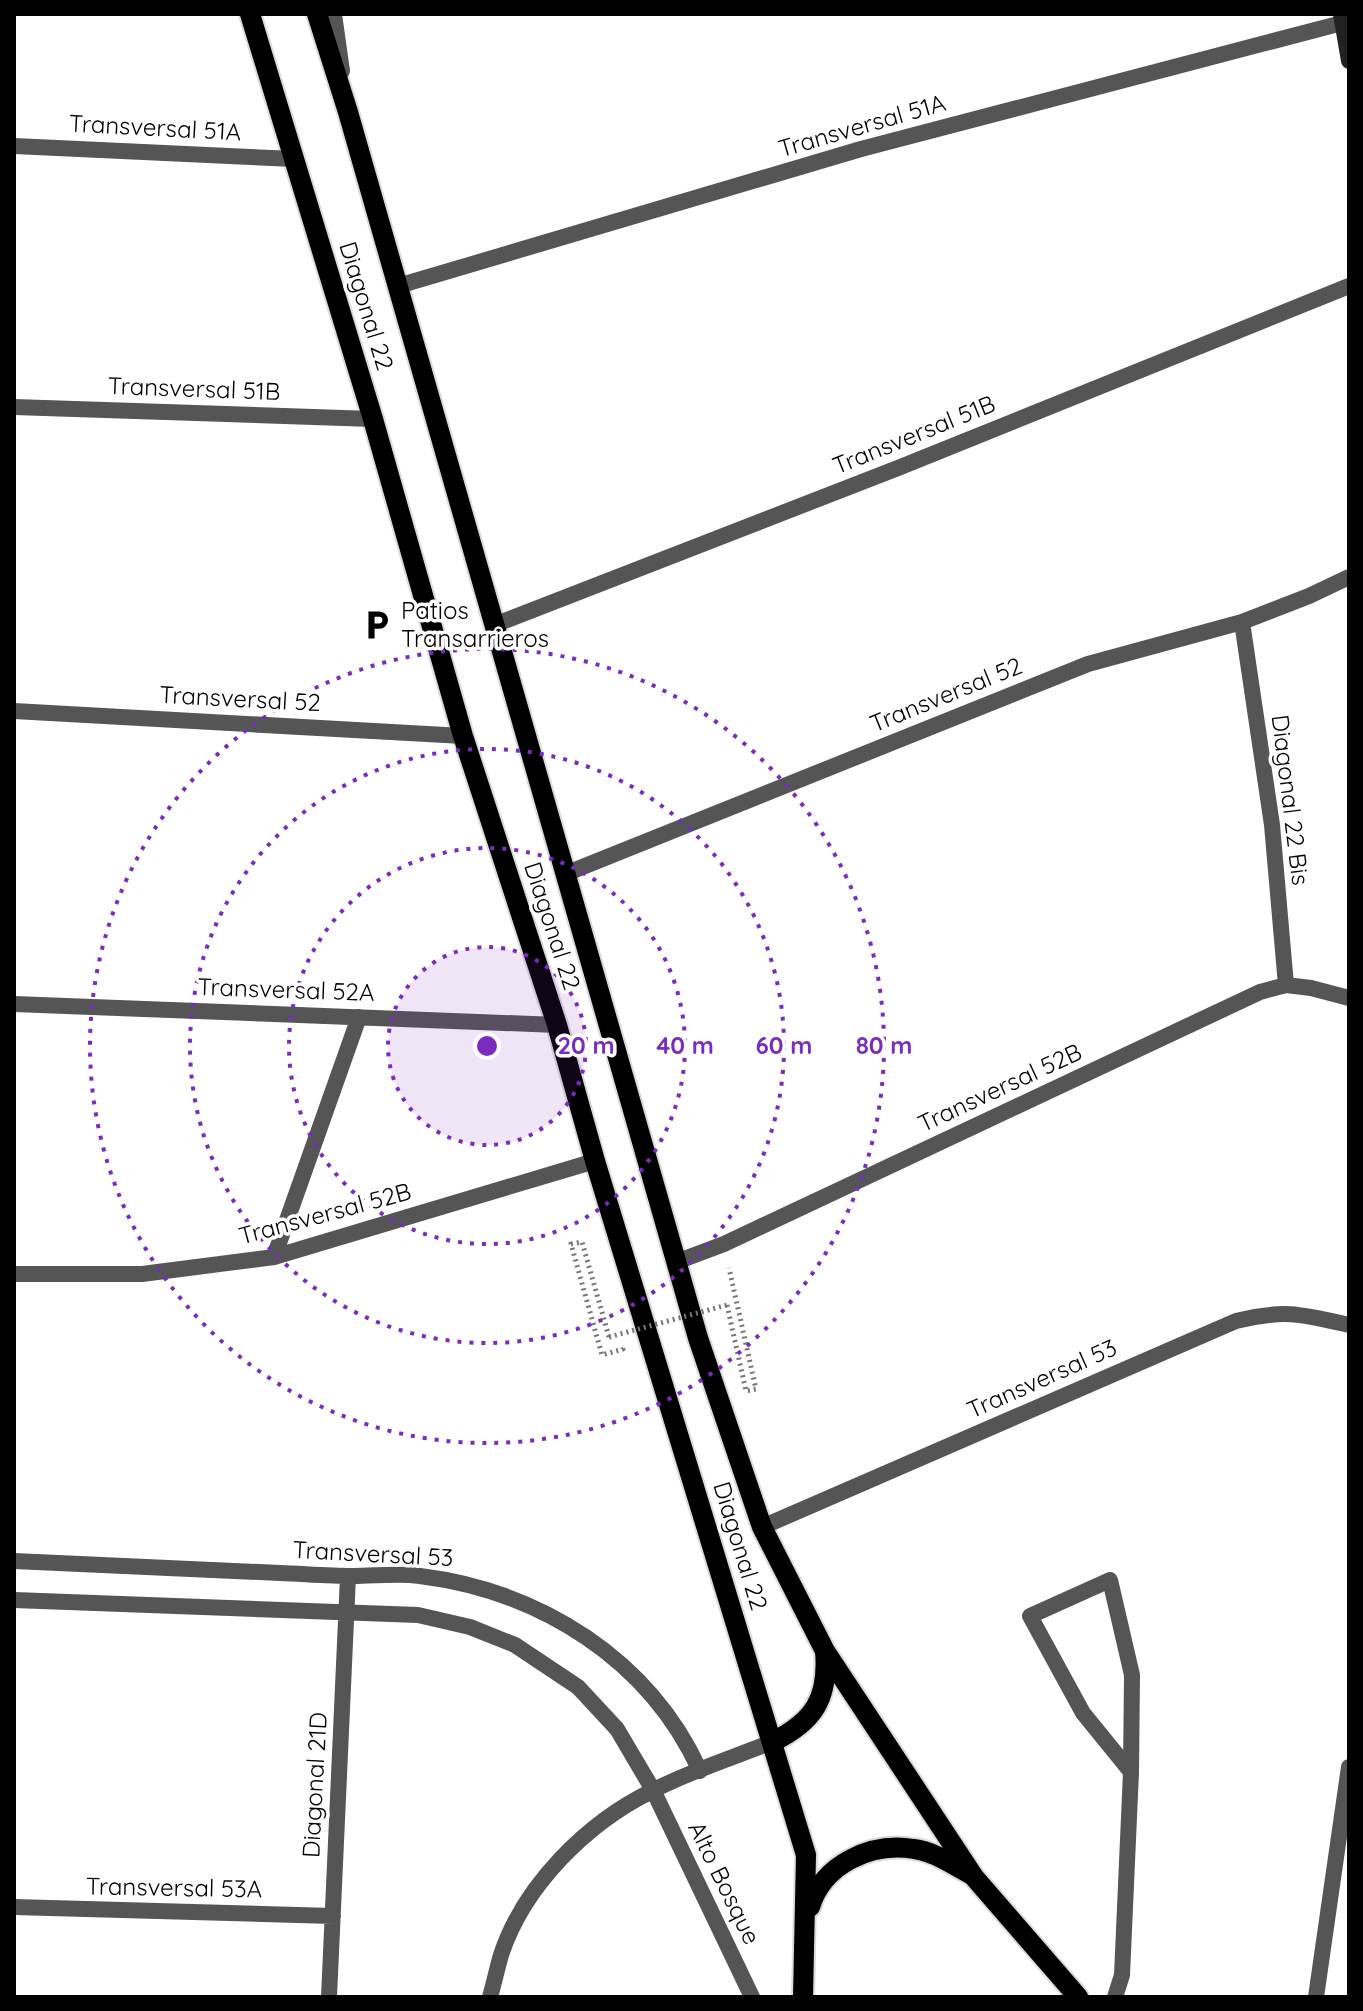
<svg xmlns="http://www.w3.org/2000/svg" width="1363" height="2011" font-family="Quicksand,sans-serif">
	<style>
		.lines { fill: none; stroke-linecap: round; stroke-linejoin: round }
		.primary-casing { stroke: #dbdbdb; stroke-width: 24 }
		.path { stroke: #777; stroke-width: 5; stroke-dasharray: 2 4; stroke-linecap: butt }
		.lane { stroke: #555; stroke-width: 16 }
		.street { stroke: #555; stroke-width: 16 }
		.secondary { stroke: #222; stroke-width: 16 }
		.primary { stroke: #000; stroke-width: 20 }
		.path-bridge { stroke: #777; stroke-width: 5; stroke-dasharray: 2 4; stroke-linecap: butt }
		.ring { fill: none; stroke: #7b2cbf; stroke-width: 4; stroke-dasharray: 4 8 }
		.labels { text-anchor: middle; stroke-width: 7; stroke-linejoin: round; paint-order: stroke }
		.street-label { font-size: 24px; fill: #000; stroke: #fff }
		.poi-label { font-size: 24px; fill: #000; stroke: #fff; text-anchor: start }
		.centre { fill: #7b2cbf; stroke: #fff; stroke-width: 4 }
		.ring-label { font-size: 24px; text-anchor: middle; font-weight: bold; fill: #7b2cbf; stroke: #fff; stroke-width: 7; stroke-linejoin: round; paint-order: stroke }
	</style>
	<rect width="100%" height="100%" fill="#fff"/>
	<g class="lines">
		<defs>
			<path id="primary" d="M 250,14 L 373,419 L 463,736 L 557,1025 L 595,1161 L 806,1855 L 803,1997
				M 317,14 L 348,112 L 698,1338 L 762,1527 L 825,1651 L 974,1877 L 1078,1997
				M 772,1742 C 814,1722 829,1698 825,1651
				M 810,1907 C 823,1864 871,1842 914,1849 C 933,1851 953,1865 970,1874"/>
		</defs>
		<use href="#primary" class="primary-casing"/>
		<path class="path" d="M 727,1305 L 746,1391 L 756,1389 L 729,1268
			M 609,1337 L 582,1242 L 571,1244 L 602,1355 L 623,1349 L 623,1347"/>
		<path class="lane" d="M 1115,1997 L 1122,1975 L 1131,1772 L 1132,1675 L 1110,1580 L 1030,1616 L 1083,1713 L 1131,1772"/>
		<path class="street" d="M 334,14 L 342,71
			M 14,146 L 294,159
			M 398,286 L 861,149 L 1342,23
			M 14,407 L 373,419
			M 1242,622 L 1272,825 L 1286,985
			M 494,625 L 898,468 L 1349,286
			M 14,711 L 463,736
			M 565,874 L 1088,664 L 1242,622 L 1309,596 L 1349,577
			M 14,1004 L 557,1025
			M 274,1257 L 359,1017
			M 676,1262 L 724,1244 L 1260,992 L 1286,985 L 1311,988 L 1349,998
			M 14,1274 L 142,1274 L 274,1257 L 595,1161
			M 762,1527 L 1236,1321 C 1285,1309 1301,1314 1349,1325
			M 14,1561 C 103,1565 192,1569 280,1573 C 305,1574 329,1576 353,1576 C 375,1576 398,1573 420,1576 C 540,1591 649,1659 700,1771
			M 14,1600 L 418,1615 L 470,1627 L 515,1645 L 578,1687 L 617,1729 L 653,1790 L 752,1997
			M 14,1907 L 333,1916
			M 329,1997 L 348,1576
			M 490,1997 C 494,1983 497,1969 501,1955 C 524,1885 587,1823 652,1791 C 690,1771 732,1758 772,1742
			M 1316,1997 L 1349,1767"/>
		<path class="secondary" d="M 1341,14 L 1349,61"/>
		<use href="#primary" class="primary"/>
		<path class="path-bridge" d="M 609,1337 L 727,1305"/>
	</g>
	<circle cx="487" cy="1046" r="99" fill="#7b2cbf" fill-opacity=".12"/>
	<g class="ring">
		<circle cx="487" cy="1046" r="99"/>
		<circle cx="487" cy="1046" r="198"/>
		<circle cx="487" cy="1046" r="297"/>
		<circle cx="487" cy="1046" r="397"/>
	</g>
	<defs>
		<symbol id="parking-bare" viewBox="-9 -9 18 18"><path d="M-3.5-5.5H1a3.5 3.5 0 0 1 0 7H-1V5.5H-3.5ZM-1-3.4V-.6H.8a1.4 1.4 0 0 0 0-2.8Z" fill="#000" stroke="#fff" stroke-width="2.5" paint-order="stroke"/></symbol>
	</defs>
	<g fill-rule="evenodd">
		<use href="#parking-bare" x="355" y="603" width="44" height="44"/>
	</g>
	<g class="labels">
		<g class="street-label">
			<text transform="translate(862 126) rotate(-16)" y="8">Transversal 51A</text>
			<text transform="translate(155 128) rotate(3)" y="8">Transversal 51A</text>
			<text transform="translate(366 306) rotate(73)" y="8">Diagonal 22</text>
			<text transform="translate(194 389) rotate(2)" y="8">Transversal 51B</text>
			<text transform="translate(914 435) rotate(-22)" y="8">Transversal 51B</text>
			<text transform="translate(946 695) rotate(-22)" y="8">Transversal 52</text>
			<text transform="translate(240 699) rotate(3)" y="8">Transversal 52</text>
			<text transform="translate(1290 800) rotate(83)" y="8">Diagonal 22 Bis</text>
			<text transform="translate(552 926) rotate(72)" y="8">Diagonal 22</text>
			<text transform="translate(286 990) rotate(2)" y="8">Transversal 52A</text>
			<text transform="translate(1000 1088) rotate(-25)" y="8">Transversal 52B</text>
			<text transform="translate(325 1214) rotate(-15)" y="8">Transversal 52B</text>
			<text transform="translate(1042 1379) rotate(-24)" y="8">Transversal 53</text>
			<text transform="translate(740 1546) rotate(73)" y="8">Diagonal 22</text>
			<text transform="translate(373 1554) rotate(3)" y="8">Transversal 53</text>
			<text transform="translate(315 1785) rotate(-87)" y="8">Diagonal 21D</text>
			<text transform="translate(724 1883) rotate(64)" y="8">Alto Bosque</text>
			<text transform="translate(174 1888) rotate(1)" y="8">Transversal 53A</text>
		</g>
		<g class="poi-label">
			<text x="401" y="619">Patios<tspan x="401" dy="28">Transarrieros</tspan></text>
		</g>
	</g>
	<circle cx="487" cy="1046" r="12" class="centre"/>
	<g class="ring-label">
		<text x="586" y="1054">20 m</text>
		<text x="685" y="1054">40 m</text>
		<text x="784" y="1054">60 m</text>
		<text x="884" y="1054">80 m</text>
	</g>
	<rect width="1363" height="2011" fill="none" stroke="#000000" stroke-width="32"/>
</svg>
